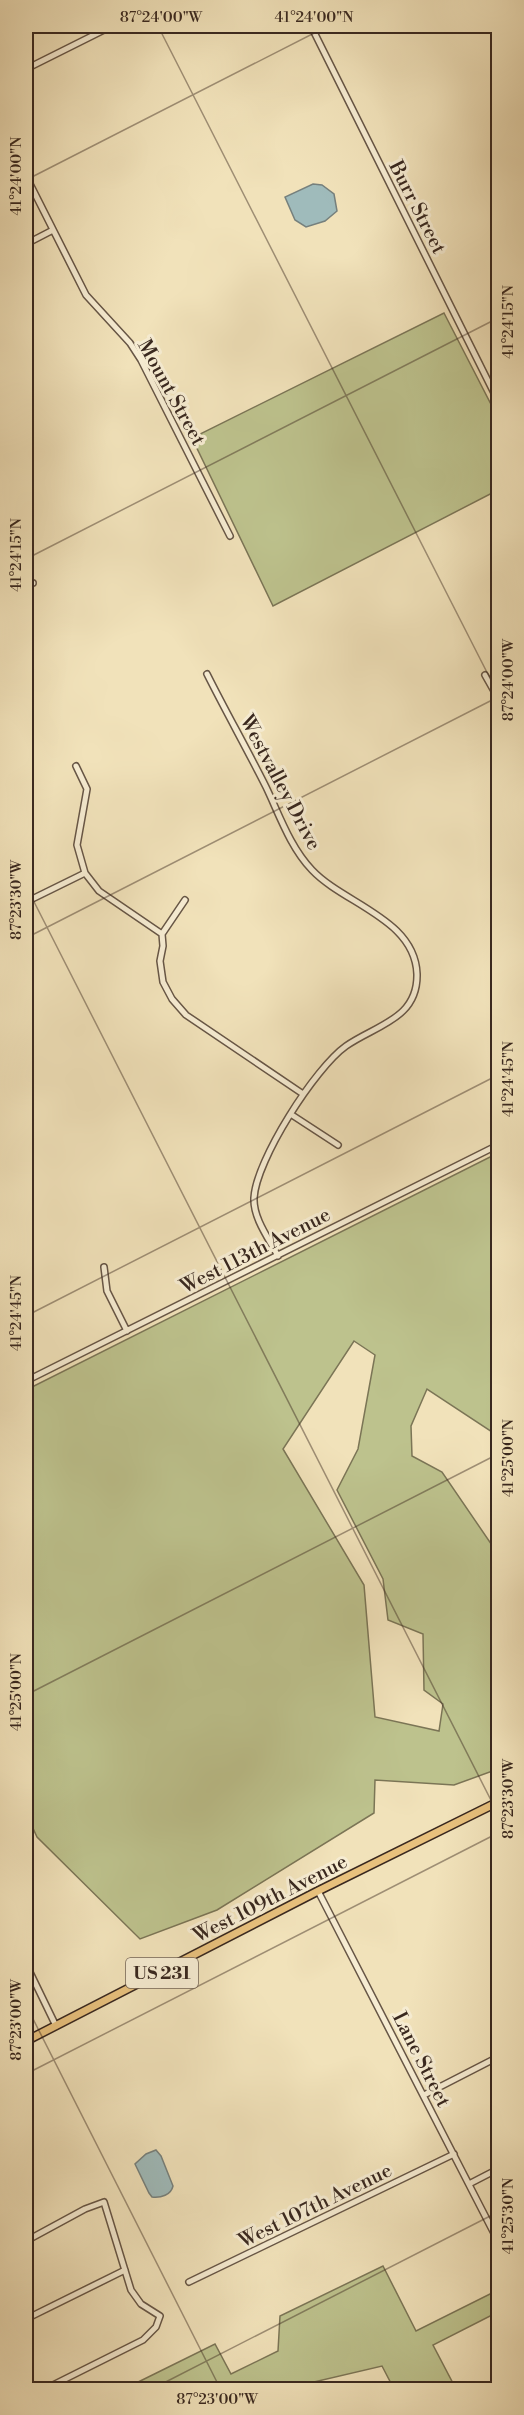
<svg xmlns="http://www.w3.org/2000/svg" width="524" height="2415" font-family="'Libre Bodoni',serif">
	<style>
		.green { fill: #bdc28d; stroke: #7b7556; stroke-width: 1.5; fill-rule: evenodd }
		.water { fill: #9fbbbb; stroke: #76807d; stroke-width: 1.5 }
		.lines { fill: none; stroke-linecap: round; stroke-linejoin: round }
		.minor-casing { stroke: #675646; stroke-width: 8 }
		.major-casing { stroke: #39281f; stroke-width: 10 }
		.minor { stroke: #f6ecd2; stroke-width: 5 }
		.major { stroke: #e8c17d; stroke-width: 7 }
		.ticks { fill: none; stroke: #39281f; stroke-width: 1.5; stroke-opacity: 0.45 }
		.labels { text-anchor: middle; stroke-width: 6; stroke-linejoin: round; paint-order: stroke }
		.shield { fill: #f6ecd2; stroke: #726355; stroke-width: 1.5 }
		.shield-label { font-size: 18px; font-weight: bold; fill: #39281f }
		.street-label { font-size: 20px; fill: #39281f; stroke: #f6ecd2 }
		.neatline { fill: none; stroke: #39281f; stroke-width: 2 }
		.ticks-label { font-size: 15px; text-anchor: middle; fill: #39281f }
	</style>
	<rect width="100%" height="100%" fill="#f1e2ba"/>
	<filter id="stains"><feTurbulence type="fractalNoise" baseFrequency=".00333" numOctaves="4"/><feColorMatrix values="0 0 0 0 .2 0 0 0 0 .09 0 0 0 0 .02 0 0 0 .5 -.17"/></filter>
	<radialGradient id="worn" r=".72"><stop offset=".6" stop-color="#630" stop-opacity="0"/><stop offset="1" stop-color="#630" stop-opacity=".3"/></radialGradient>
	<path class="green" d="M 444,313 L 498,418 L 498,490 L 273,606 L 192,438 Z
		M 498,1153 L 498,1431 L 492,1432 L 427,1389 L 411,1426 L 412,1456 L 442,1472 L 498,1554 L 498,1769 L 454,1785 L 375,1780 L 374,1813 L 217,1910 L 140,1939 L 37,1837 L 26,1813 L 26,1390 ZM 354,1341 L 375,1355 L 358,1449 L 337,1490 L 383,1579 L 388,1620 L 423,1634 L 424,1690 L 443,1704 L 439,1731 L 375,1717 L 364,1585 L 283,1449 Z
		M 383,2266 L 416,2331 L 498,2290 L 498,2312 L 433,2345 L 456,2389 L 394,2389 L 382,2366 L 284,2389 L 124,2389 L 215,2344 L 231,2374 L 278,2351 L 280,2316 Z"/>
	<path class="water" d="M 313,184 L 322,185 L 334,194 L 337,211 L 325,221 L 306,227 L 295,220 L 285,197 Z
		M 156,2150 L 161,2156 L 173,2186 C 171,2195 161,2198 152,2197 L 149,2193 L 135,2164 L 146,2154 Z"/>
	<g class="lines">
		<defs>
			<path id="minor" d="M 311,26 L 498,401
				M 26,69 L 112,26
				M 26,176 L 86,295 L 130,343 L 141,360 L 230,536
				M 26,244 L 53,230
				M 26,583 L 33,583
				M 207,674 C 226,712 247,749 266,787 C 279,814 290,847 312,870 C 344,904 415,919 417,974 C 418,1019 376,1025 346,1046 C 315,1068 256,1160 254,1198 C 253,1218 269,1239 278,1256
				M 485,675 L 498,698
				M 76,766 L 87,789 L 77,845 L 85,873 L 99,891 L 162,934
				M 185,900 L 162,934 L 163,946 L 160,961 L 163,982 L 172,999 L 186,1015 L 303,1094
				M 26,902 L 85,873
				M 292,1115 L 338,1145
				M 104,1267 L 107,1291 L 127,1331
				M 26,1381 L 498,1145
				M 318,1891 L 498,2241
				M 26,1964 L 56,2026
				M 424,2095 L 498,2057
				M 469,2184 L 498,2169
				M 26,2241 L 85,2209 L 104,2202 L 131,2290 L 141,2304 L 160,2316 L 156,2327 L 143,2340 L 43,2390
				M 189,2282 L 454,2154
				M 26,2319 L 125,2270"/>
			<path id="major" d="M 26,2041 L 318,1891 L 498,1802"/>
		</defs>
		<use href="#minor" class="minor-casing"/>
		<use href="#major" class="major-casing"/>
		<use href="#minor" class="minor"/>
		<use href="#major" class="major"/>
	</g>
	<path class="ticks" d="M 158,26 L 498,694M 26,180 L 328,26M 26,559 L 498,318M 26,886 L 498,1814M 26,938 L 498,697M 26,1316 L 498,1075M 26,1695 L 498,1454M 26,2005 L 221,2390M 26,2074 L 498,1833M 150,2390 L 498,2212"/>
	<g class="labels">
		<rect class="shield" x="126" y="1958" width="72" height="30" rx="4.5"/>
		<g class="shield-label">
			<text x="162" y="1979">US 231</text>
		</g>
		<g class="street-label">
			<text transform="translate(418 207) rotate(63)" y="7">Burr Street</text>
			<text transform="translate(172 392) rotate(61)" y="7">Mount Street</text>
			<text transform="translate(281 782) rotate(62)" y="7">Westvalley Drive</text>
			<text transform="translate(255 1250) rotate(-27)" y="7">West 113th Avenue</text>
			<text transform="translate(270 1898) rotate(-27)" y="7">West 109th Avenue</text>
			<text transform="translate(422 2059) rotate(63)" y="7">Lane Street</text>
			<text transform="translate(315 2205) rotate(-26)" y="7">West 107th Avenue</text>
		</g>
	</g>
	<rect width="524" height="2415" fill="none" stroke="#f1e2ba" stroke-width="66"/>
	<rect x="33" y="33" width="458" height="2349" class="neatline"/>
	<g class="ticks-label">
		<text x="161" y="22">87°24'00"W</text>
		<text x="314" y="22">41°24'00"N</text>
		<text transform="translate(16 176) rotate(-90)" y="5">41°24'00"N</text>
		<text transform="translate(508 322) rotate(-90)" y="5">41°24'15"N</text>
		<text transform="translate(16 555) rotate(-90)" y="5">41°24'15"N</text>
		<text transform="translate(508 680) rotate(-90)" y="5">87°24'00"W</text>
		<text transform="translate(16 900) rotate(-90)" y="5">87°23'30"W</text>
		<text transform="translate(508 1079) rotate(-90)" y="5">41°24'45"N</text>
		<text transform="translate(16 1313) rotate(-90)" y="5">41°24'45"N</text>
		<text transform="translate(508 1458) rotate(-90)" y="5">41°25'00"N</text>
		<text transform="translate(16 1692) rotate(-90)" y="5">41°25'00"N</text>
		<text transform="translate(508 1799) rotate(-90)" y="5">87°23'30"W</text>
		<text transform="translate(16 2020) rotate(-90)" y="5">87°23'00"W</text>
		<text transform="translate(508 2216) rotate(-90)" y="5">41°25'30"N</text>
		<text x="217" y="2404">87°23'00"W</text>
	</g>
	<rect width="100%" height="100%" filter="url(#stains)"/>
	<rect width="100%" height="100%" fill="url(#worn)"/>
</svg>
